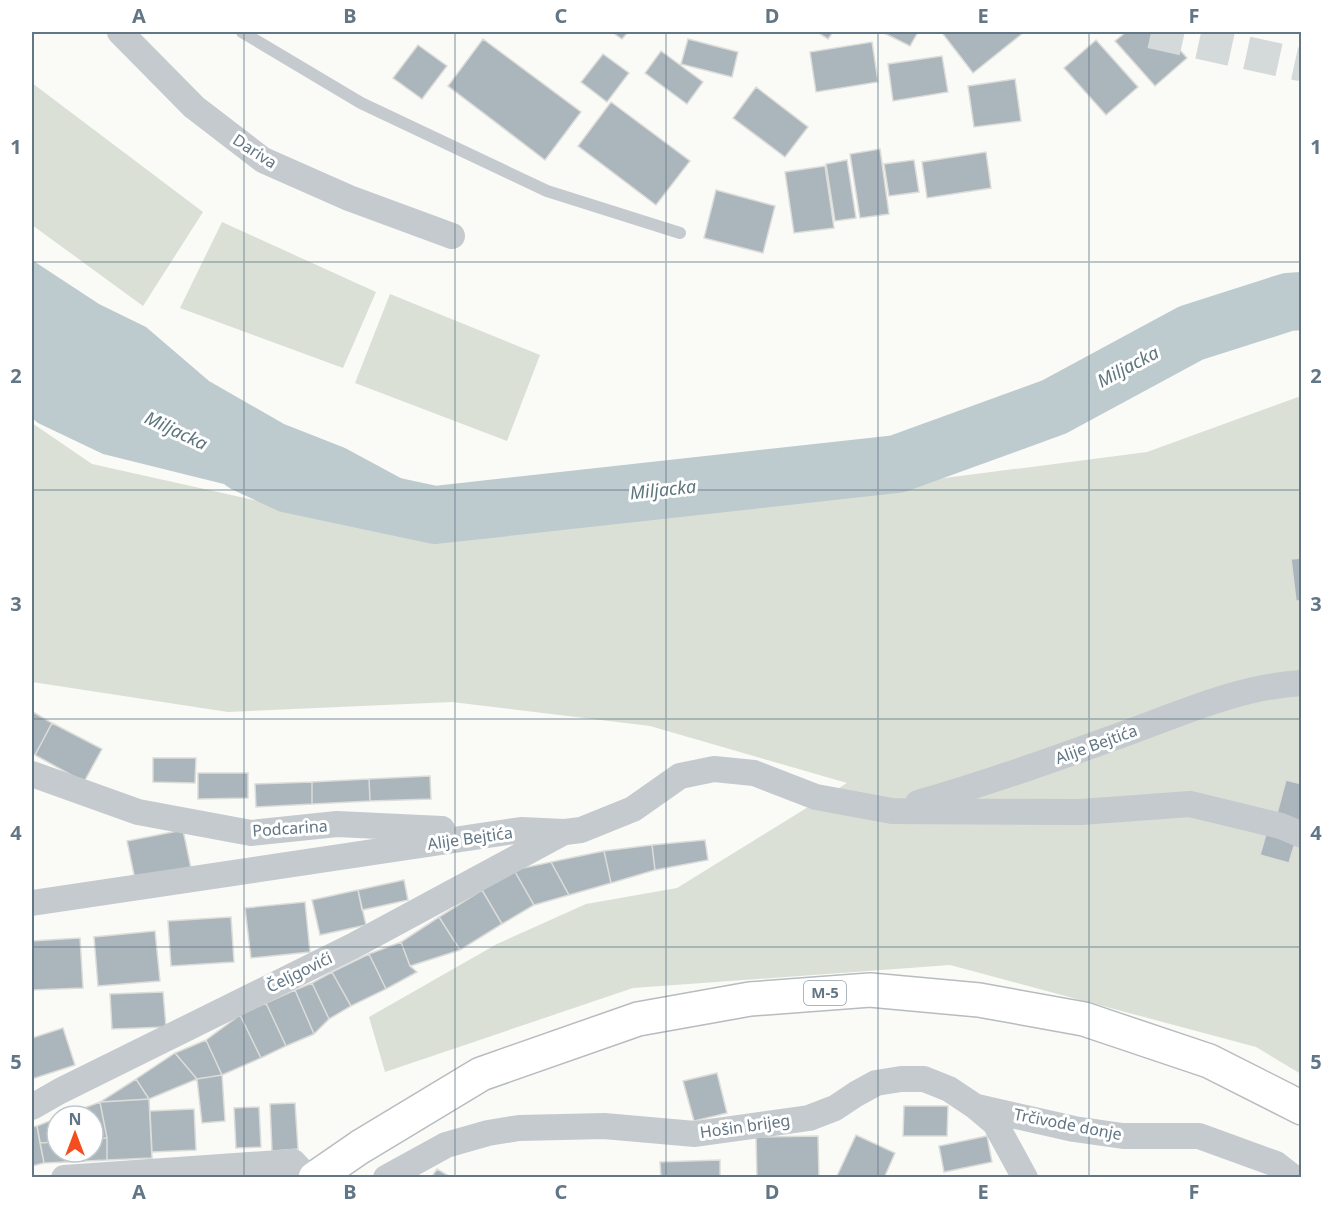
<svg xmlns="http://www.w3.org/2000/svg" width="1333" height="1209" font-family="'Noto Sans',sans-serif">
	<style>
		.green { fill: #dae0d6 }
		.water { fill: #bdcace }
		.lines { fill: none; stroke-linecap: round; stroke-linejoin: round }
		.river { stroke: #bdcace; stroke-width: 58 }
		.building { fill: #abb5bc; stroke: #dcdcd9; stroke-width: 1.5 }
		.primary-tunnel { stroke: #d4d9da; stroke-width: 33; stroke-dasharray: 33 16; stroke-linecap: butt }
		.primary-casing { stroke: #b6bcc0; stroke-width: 36 }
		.service { stroke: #c5cace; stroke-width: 12 }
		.minor { stroke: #c5cace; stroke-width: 26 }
		.primary { stroke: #fff; stroke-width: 33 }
		.grid { fill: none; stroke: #627685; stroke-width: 1.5; stroke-opacity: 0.55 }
		.labels { text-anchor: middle; stroke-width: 6; stroke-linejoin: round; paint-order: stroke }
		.shield { fill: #fff; stroke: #919faa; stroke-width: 1.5 }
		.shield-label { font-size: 15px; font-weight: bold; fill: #627685 }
		.street-label { font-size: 16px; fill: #627685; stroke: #fff }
		.water-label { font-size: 18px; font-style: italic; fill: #5d767e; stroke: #fff }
		.neatline { fill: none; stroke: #627685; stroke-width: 2 }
		.grid-label { font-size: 20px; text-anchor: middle; font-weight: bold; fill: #627685 }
	</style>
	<rect width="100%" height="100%" fill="#fafaf7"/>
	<path class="green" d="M 32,83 L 203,212 L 143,306 L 32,225 Z
		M 222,222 L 376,292 L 343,368 L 180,308 Z
		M 390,294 L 540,355 L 507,441 L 355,383 Z
		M 1301,396 L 1301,1074 L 1256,1047 L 950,965 L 633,988 L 385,1072 L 369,1017 L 497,944 L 586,904 L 677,888 L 847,783 L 650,726 L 452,702 L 228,712 L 32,682 L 32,423 L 92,464 L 437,541 L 680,498 L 790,498 L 1147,452 Z"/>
	<path class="water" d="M 32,260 L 99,304 L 146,327 L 209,381 L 284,424 L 345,448 L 421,489 L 406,485 L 318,490 L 252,491 L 103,454 L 38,423 L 32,418 Z"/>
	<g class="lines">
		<path class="river" d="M 244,463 L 289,484 L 435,515 L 897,464 L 1054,407 L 1191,333 L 1288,302 L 1302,301"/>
	</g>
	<path class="building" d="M 612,32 L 628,32 L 622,39 Z
		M 817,32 L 833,32 L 828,39 Z
		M 882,32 L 918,32 L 910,46 Z
		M 945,32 L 1022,32 L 1023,33 L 973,73 L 943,34 Z
		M 1126,32 L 1164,32 L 1187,58 L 1155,86 L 1115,41 Z
		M 483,39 L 581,112 L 545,160 L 448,86 Z
		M 688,39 L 738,52 L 732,77 L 681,64 Z
		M 1096,40 L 1138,87 L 1106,115 L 1064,68 Z
		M 872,42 L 878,82 L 816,92 L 810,52 Z
		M 418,45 L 447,66 L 422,99 L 393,78 Z
		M 661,51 L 703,82 L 687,104 L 645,73 Z
		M 603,54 L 629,73 L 607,102 L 581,82 Z
		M 942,56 L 948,92 L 893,101 L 888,64 Z
		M 1015,79 L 1021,121 L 974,127 L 968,86 Z
		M 756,87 L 808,127 L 785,157 L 733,118 Z
		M 611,102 L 690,161 L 656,205 L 578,146 Z
		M 880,149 L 889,214 L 860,218 L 850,154 Z
		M 986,152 L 991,188 L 927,198 L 922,162 Z
		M 847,160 L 856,218 L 835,221 L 826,164 Z
		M 914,160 L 919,192 L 889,196 L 884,164 Z
		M 825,166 L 834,228 L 794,233 L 785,172 Z
		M 716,190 L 775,206 L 763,253 L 704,238 Z
		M 1302,558 L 1302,601 L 1296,601 L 1291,559 Z
		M 33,712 L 52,723 L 35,755 L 32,753 Z
		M 52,723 L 102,749 L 84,782 L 35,755 Z
		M 153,758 L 196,758 L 195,783 L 153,782 Z
		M 198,773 L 248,773 L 248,798 L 198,799 Z
		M 430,776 L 431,799 L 370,801 L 369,779 Z
		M 369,779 L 370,801 L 312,804 L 312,782 Z
		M 1286,780 L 1302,784 L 1302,824 L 1276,817 Z
		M 312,782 L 312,804 L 256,807 L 255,784 Z
		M 183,830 L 192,873 L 136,884 L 127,841 Z
		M 1266,834 L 1295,843 L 1289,863 L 1260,855 Z
		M 705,840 L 708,860 L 655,870 L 652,845 Z
		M 652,845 L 655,870 L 611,883 L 604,851 Z
		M 604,851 L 611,883 L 569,895 L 551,862 Z
		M 551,862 L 569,895 L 534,905 L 514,870 Z
		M 514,870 L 534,905 L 502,924 L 482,890 Z
		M 404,880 L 408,900 L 362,910 L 358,890 Z
		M 358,890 L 366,925 L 320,935 L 312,900 Z
		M 482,890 L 502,924 L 460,950 L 439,917 Z
		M 305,902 L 310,952 L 251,958 L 245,908 Z
		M 231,917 L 234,962 L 171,966 L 168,921 Z
		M 439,917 L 460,950 L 410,966 L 401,942 Z
		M 155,931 L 160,981 L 98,986 L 94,937 Z
		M 80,938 L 83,988 L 32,990 L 32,941 Z
		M 401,942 L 410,966 L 417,972 L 386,989 L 369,954 Z
		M 369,954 L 386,989 L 351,1006 L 332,972 Z
		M 332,972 L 351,1006 L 329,1019 L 312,983 Z
		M 312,983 L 329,1019 L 314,1034 L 295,990 Z
		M 295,990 L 314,1034 L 286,1046 L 266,1003 Z
		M 163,992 L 166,1027 L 112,1029 L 110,994 Z
		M 266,1003 L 286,1046 L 261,1058 L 240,1015 Z
		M 240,1015 L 261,1058 L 222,1075 L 206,1040 Z
		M 63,1028 L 75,1065 L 32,1079 L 32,1038 Z
		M 206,1040 L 222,1075 L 197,1079 L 175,1053 Z
		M 175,1053 L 197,1079 L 149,1099 L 136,1079 Z
		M 717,1073 L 727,1113 L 694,1121 L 683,1081 Z
		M 222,1075 L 225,1121 L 202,1123 L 197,1079 Z
		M 136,1079 L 149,1099 L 100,1102 Z
		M 149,1099 L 152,1158 L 107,1160 L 107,1138 L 100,1102 Z
		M 100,1102 L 107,1138 L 93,1139 L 93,1116 L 63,1116 Z
		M 295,1103 L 298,1149 L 272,1151 L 270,1104 Z
		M 904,1106 L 948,1106 L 947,1136 L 903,1136 Z
		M 259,1107 L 261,1147 L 236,1148 L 234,1108 Z
		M 194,1109 L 196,1150 L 152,1152 L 150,1111 Z
		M 57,1118 L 57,1142 L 40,1143 L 37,1126 Z
		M 37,1126 L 44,1163 L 32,1166 L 32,1127 Z
		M 856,1135 L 895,1153 L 884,1178 L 836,1178 Z
		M 818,1136 L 819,1178 L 757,1178 L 756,1137 Z
		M 987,1136 L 992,1162 L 944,1172 L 939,1146 Z
		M 107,1138 L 107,1160 L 44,1163 L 40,1143 L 57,1142 L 57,1152 L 93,1152 L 93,1139 Z
		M 720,1160 L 720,1178 L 661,1178 L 660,1162 Z
		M 437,1169 L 452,1178 L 431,1178 Z"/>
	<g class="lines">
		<path class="primary-tunnel" d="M 1151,32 L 1302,65"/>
		<defs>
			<path id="primary" d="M 315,1178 L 360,1147 L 481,1074 L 638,1019 L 750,999 L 870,990 L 979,1000 L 1084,1019 L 1209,1061 L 1302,1108"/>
		</defs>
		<use href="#primary" class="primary-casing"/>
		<path class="service" d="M 242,32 L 361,103 L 547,191 L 680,233"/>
		<path class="minor" d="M 120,32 L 194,107 L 263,160 L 349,198 L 452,236
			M 32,774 L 138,812 L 251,833 L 337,824 L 442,829
			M 918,803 C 991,782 1063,756 1135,730 C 1189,710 1244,686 1302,683
			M 32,903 L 521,830 L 565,832 L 581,830 L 633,809 L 680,776 L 714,769 L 754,773 L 816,797 L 892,811 L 1081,812 L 1190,804 L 1281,826 L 1302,835
			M 32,1107 L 60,1091 L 353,946 L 564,832
			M 977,1107 L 1074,1129 L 1123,1136 L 1199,1136 L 1276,1164 L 1294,1178
			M 64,1178 L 293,1162 L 308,1178
			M 386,1178 L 446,1145 L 488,1133 L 519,1128 L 604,1126 L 695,1134 L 809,1118 L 835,1108 L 856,1094 L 876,1083 L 901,1079 L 924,1079 L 949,1089 L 976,1107 L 995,1123 L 1025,1178"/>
		<use href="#primary" class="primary"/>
	</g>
	<path class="grid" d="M 244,32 L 244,1178M 455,32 L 455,1178M 666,32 L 666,1178M 878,32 L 878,1178M 1089,32 L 1089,1178M 32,262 L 1302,262M 32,490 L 1302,490M 32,719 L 1302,719M 32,947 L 1302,947"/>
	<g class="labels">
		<rect class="shield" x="804" y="981" width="42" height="24" rx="4.5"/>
		<g class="shield-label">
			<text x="825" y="998">M-5</text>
		</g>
		<g class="street-label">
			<text transform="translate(255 151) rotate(33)" y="6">Dariva</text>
			<text transform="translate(1096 744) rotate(-20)" y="6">Alije Bejtića</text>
			<text transform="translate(290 828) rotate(-4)" y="6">Podcarina</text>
			<text transform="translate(470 838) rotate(-8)" y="6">Alije Bejtića</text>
			<text transform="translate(299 972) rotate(-26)" y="6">Čeljgovići</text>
			<text transform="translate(1068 1124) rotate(11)" y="6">Trčivode donje</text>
			<text transform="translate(745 1126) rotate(-8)" y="6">Hošin brijeg</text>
		</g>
		<g class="water-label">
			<text transform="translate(1128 367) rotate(-28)" y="6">Miljacka</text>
			<text transform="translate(176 431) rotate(25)" y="6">Miljacka</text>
			<text transform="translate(663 490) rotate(-6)" y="6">Miljacka</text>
		</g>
	</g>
	<rect width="1333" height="1209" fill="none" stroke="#ffffff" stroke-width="66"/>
	<g transform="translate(75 1134)"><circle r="28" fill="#ffffff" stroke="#c0c8ce" stroke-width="1.5"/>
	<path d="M0-4.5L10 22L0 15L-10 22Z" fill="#f44d1e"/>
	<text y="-9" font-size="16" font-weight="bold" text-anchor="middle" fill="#627685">N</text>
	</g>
	<rect x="33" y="33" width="1267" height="1143" class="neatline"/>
	<g class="grid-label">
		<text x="139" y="23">A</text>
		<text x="350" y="23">B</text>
		<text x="561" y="23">C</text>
		<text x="772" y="23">D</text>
		<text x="983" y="23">E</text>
		<text x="1194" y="23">F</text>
		<text x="16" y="154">1</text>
		<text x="1316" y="154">1</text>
		<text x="16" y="383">2</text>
		<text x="1316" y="383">2</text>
		<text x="16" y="611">3</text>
		<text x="1316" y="611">3</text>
		<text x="16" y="840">4</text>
		<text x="1316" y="840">4</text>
		<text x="16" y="1069">5</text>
		<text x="1316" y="1069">5</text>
		<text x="139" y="1199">A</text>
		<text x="350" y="1199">B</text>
		<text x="561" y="1199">C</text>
		<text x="772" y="1199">D</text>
		<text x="983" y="1199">E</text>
		<text x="1194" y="1199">F</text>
	</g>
</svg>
